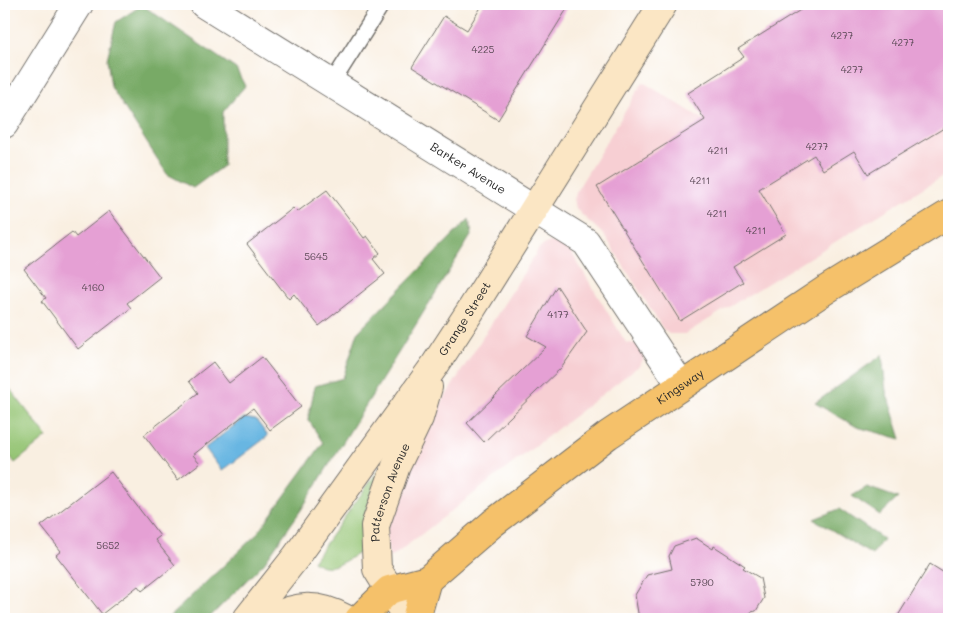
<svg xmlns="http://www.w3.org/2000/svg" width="953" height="623" font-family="Mali,sans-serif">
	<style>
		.built { fill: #f7cfd3 }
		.green { fill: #95c574; stroke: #607850 }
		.forest { fill: #78aa66; stroke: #526a48 }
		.water { fill: #68b6e2; stroke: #4a7086 }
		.building { fill: #e5a0d4 }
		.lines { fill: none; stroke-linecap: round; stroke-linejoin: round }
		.lane-casing { stroke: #73706b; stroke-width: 18 }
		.street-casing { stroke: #73706b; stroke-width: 30 }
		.secondary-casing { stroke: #73706b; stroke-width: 30 }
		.primary-casing { stroke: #73706b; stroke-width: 30 }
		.lane { stroke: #fff; stroke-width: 15 }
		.street { stroke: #fff; stroke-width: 28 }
		.secondary { stroke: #fbe6c4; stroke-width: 28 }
		.primary { stroke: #f5c16b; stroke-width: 28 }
		.labels { text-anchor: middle; stroke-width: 4; stroke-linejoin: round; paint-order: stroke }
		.number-label { font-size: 10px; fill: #5a4855 }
		.street-label { font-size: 12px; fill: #2b2b2b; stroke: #fff }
	</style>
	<rect width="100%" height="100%" fill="#fff"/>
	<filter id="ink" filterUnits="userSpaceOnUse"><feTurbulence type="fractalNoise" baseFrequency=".02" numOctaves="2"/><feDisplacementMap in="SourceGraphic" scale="10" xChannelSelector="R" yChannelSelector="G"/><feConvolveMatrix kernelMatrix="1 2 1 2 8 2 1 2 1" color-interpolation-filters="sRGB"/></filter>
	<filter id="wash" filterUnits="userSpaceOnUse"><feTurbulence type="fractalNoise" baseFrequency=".0096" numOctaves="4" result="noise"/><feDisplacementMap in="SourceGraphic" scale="20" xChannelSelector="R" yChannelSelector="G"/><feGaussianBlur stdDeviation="1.12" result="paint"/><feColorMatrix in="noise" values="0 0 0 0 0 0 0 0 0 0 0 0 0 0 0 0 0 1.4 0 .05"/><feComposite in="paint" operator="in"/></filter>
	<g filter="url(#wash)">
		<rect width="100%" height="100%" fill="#f9efe1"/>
		<path class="built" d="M 949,50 L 949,172 L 685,334 L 669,334 L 663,329 L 605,236 L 581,214 L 576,208 L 574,200 L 577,190 L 643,82 L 722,131 L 783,151 Z
			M 550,242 L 565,245 L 570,250 L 625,341 L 627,343 L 638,344 L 644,353 L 643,360 L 640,365 L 392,557 L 389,557 L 385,528 L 423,432 L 536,253 L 540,247 Z"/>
		<path class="green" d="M 4,381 L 47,437 L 15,463 L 4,448 Z
			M 380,468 L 381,469 C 369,496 363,522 361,552 C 343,561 331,574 313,561 Z"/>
		<path class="forest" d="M 142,5 L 236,69 L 245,86 L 223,112 L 223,166 L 193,188 L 167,174 L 111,87 L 107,59 L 116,22 Z
			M 469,219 L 472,234 L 301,510 L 264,563 L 208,619 L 167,619 L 256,535 L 323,443 L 308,419 L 315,386 L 343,378 L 358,332 Z
			M 882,355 L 886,391 L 901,439 L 857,427 L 815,403 Z
			M 867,487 L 898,498 L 880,515 L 852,496 Z
			M 839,509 L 883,539 L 872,555 L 814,519 Z"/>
		<path class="water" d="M 244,418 L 256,420 L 268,436 L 222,471 L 205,448 Z"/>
		<g id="blocks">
			<path class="building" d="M 483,4 L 570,4 L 498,120 L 412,67 L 444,16 L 467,30 Z
				M 810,4 L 949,4 L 949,125 L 868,174 L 854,151 L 823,170 L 814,155 L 759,189 L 786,234 L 733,267 L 743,282 L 680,321 L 597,187 L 705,120 L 688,93 L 744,57 L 738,49 Z
				M 327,190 L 364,238 L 367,236 L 380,253 L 373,259 L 385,274 L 319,326 L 294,294 L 289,299 L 247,244 L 293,208 L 297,212 Z
				M 109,211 L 160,277 L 127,303 L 131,308 L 78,349 L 42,301 L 46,298 L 24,269 L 72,232 L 76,237 Z
				M 557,286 L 587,332 L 562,367 L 484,442 L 467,423 L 546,347 L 527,336 Z
				M 262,357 L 301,407 L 270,430 L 253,408 L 193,455 L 200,463 L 178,480 L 144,435 L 198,393 L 189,381 L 213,362 L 229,383 Z
				M 111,472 L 160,536 L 155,540 L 175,565 L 142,591 L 138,586 L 102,614 L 56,555 L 61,551 L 41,526 Z
				M 696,538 L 713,549 L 714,546 L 745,566 L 743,568 L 760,578 L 764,598 L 756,611 L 751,612 L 746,619 L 639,619 L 635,595 L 647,575 L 672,569 L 669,556 L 674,546 Z
				M 930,564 L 949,576 L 949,619 L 896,619 Z"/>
		</g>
	</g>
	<g filter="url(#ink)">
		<use href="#blocks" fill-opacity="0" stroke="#73706b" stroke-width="1"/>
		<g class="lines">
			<defs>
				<path id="lane" d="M 332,83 L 382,4"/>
				<g id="street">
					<path id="s1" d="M 204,4 L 586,242 L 681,385"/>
					<path d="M 4,124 L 79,4"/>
				</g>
				<g id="secondary">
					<path id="s2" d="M 247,619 L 296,557 L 435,365 L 471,310 L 663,4"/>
					<path d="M 269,619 C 297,605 317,603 346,619"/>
					<path id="s3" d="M 408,619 L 377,569 L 375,526 L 396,466 L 419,418 L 428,387"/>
				</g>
				<g id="primary">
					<path id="s4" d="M 359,619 L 389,590 L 427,580 L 493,523 L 608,435 L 827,289 L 949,214"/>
					<path d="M 416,619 L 427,580"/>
				</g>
			</defs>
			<use href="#lane" class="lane-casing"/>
			<use href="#street" class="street-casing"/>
			<use href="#secondary" class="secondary-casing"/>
			<use href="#primary" class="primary-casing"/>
			<use href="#lane" class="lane"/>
			<use href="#street" class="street"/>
			<use href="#secondary" class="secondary"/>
			<use href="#primary" class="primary"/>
		</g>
	</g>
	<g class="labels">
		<g class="number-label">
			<text x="842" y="39">4277</text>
			<text x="903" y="46">4277</text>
			<text x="483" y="53">4225</text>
			<text x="852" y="73">4277</text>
			<text x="817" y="150">4277</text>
			<text x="718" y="154">4211</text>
			<text x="700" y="184">4211</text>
			<text x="717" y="217">4211</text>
			<text x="756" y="234">4211</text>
			<text x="316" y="260">5645</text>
			<text x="93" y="291">4160</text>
			<text x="558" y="318">4177</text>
			<text x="108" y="549">5652</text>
			<text x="702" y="586">5790</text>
		</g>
		<g class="street-label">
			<text dy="4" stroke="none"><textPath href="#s1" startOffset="311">Barker Avenue</textPath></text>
			<text dy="4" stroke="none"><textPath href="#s2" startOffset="371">Grange Street</textPath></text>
			<text dy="4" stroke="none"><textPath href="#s4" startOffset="400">Kingsway</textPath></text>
			<text dy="4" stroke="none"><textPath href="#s3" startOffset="138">Patterson Avenue</textPath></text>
		</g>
	</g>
	<rect width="953" height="623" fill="none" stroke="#fff" stroke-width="20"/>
</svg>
